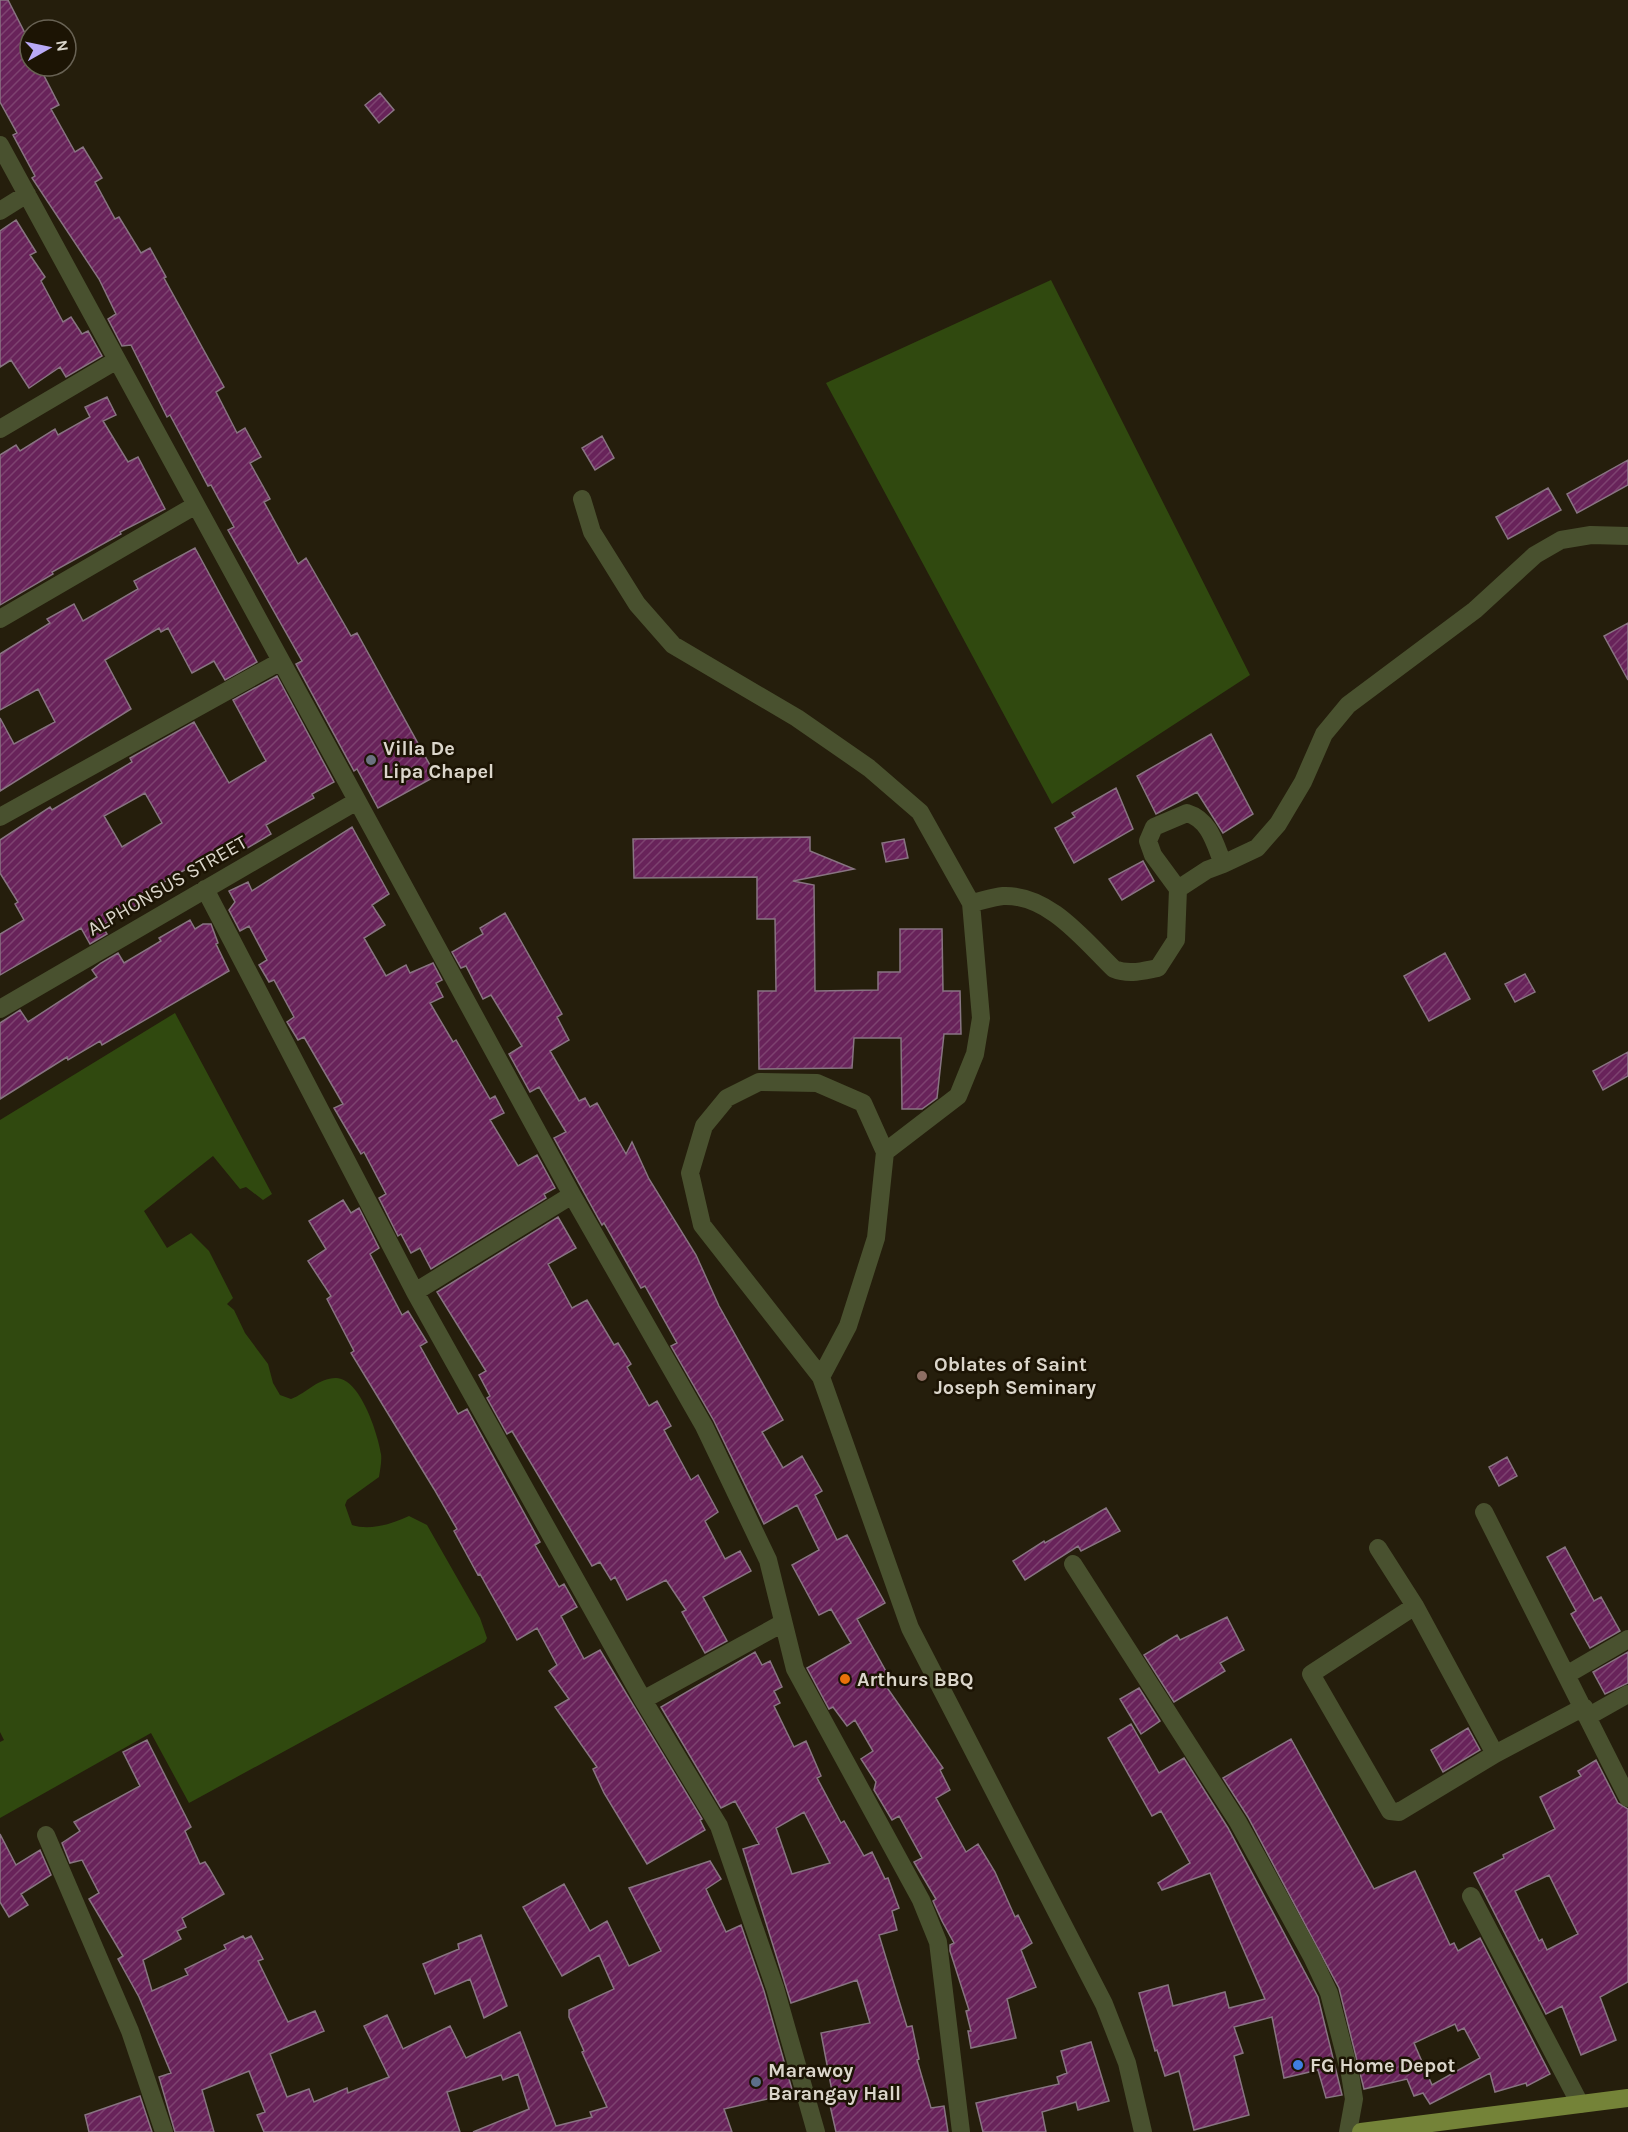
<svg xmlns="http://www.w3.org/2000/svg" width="1628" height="2132" font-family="Karla,sans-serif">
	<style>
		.grass { fill: #30490f }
		.building { fill: url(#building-hatch); stroke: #887482; stroke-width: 1.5; fill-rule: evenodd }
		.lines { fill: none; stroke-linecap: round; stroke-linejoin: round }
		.minor { stroke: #49512f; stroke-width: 18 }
		.major { stroke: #748338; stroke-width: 18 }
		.worship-dot { fill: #6b7280; stroke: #1c1404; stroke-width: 2 }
		.education-dot { fill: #8d6e63; stroke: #1c1404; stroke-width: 2 }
		.food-dot { fill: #e8710a; stroke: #1c1404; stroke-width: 2 }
		.shop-dot { fill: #3f7fe0; stroke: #1c1404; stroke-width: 2 }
		.service-dot { fill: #5c6f8a; stroke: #1c1404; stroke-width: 2 }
		.labels { text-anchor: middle; stroke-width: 5; stroke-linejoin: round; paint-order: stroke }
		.poi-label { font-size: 20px; font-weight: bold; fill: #dbd6cb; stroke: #1c1404; text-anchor: start }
		.street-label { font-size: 20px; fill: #dbd6cb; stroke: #1c1404 }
	</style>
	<defs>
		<pattern id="building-hatch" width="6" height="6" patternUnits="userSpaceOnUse" patternTransform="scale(1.5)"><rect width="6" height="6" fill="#68235a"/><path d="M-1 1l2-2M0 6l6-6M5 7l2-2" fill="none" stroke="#7d4270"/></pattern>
	</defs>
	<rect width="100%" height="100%" fill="#251e0c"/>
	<path class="grass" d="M 1051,280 L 1250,675 L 1052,804 L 826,383 Z
		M 175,1013 L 272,1194 L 263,1200 L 246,1187 L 240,1189 L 213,1156 L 144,1211 L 167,1248 L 191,1233 L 209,1251 L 233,1298 L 227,1304 L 234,1310 L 245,1333 L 268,1364 L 273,1383 L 280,1395 L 291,1399 C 307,1393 318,1378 336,1378 C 360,1378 378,1434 381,1454 C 382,1461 380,1470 379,1477 L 347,1500 L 345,1505 L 352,1525 C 370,1531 392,1524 409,1516 L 427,1525 L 480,1618 L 487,1638 L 485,1642 L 189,1803 L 151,1733 L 0,1818 L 0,1742 L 4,1740 L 0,1732 L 0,1120 Z"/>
	<path class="building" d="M 0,0 L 8,0 L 30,43 L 30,66 L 39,66 L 59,105 L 51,109 L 75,152 L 83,147 L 102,178 L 95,182 L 115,219 L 119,217 L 141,253 L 150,248 L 166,277 L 164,278 L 224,387 L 216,392 L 237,433 L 245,428 L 261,457 L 250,463 L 270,499 L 264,502 L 298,564 L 306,558 L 351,636 L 357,633 L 436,776 L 378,808 L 357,769 L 354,771 L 296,664 L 302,661 L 228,530 L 234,527 L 211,485 L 208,486 L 170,415 L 167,417 L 131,345 L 122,346 L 108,319 L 116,314 L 99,279 L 32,178 L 35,176 L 13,135 L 17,133 L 0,102 Z
		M 380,93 L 394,110 L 379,123 L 365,105 Z
		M 16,220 L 36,252 L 30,255 L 45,277 L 41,281 L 63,322 L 71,317 L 82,334 L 88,331 L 102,356 L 66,377 L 60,367 L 29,388 L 11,360 L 0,367 L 0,231 Z
		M 107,397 L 116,415 L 103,421 L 128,462 L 138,457 L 165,509 L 120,532 L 121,534 L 52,572 L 53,574 L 0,605 L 0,455 L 16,445 L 20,451 L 55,429 L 58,435 L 90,417 L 85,407 Z
		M 602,436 L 614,458 L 595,470 L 582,448 Z
		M 1628,460 L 1628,485 L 1577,513 L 1567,494 Z
		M 1548,488 L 1561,510 L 1508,539 L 1496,517 Z
		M 195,548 L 257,662 L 225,680 L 214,661 L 192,673 L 168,628 L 161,632 L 159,628 L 105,660 L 131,709 L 0,791 L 0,718 L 14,744 L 55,722 L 38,689 L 0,710 L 0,654 L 50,623 L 47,619 L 74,604 L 83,621 L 138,589 L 134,581 Z
		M 1628,623 L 1628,680 L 1604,636 Z
		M 277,676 L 334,782 L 312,794 L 314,798 L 266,825 L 271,834 L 244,850 L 237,839 L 149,891 L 152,896 L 102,926 L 107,934 L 90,944 L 81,928 L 0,975 L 0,934 L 24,920 L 15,904 L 18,902 L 0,873 L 0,840 L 50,807 L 52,810 L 132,762 L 130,758 L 194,722 L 229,783 L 266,761 L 233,700 ZM 145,793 L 162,823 L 122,847 L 104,816 Z
		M 1211,734 L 1253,814 L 1223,833 L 1197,792 L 1156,814 L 1137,776 Z
		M 1116,788 L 1133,829 L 1074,863 L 1055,828 L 1075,817 L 1072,813 Z
		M 352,827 L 389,894 L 372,905 L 385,925 L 364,938 L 386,976 L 406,965 L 410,973 L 433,963 L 442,980 L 436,983 L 443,997 L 430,1003 L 453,1042 L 456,1040 L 490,1099 L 495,1096 L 504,1113 L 490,1120 L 518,1166 L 537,1155 L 555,1188 L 544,1194 L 546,1198 L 431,1269 L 420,1248 L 411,1253 L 401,1234 L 398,1236 L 379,1198 L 386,1194 L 364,1152 L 361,1154 L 334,1108 L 343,1104 L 304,1037 L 298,1040 L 287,1022 L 294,1017 L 274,980 L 269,982 L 259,965 L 267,960 L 249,926 L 240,931 L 229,910 L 235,902 L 229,891 L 248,882 L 252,891 Z
		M 810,837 L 810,851 L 854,869 L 793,881 L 814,885 L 815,991 L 878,990 L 878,972 L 900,972 L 900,929 L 942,929 L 943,991 L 960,991 L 961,1034 L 944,1034 L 937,1098 L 922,1109 L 902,1109 L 901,1038 L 854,1038 L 852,1068 L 759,1069 L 758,991 L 776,991 L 775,919 L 757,919 L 757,877 L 634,878 L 633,839 Z
		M 904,839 L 908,858 L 886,862 L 882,843 Z
		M 1143,861 L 1154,881 L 1122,900 L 1109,879 Z
		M 505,913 L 562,1014 L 557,1017 L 569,1040 L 550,1051 L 579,1101 L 585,1098 L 590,1107 L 597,1103 L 626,1154 L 632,1142 L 649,1179 L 696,1255 L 719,1306 L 783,1420 L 762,1432 L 783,1468 L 802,1456 L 822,1491 L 815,1495 L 837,1540 L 847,1535 L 885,1603 L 857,1619 L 888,1675 L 881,1679 L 943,1768 L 940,1770 L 950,1790 L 936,1798 L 966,1852 L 978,1844 L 995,1872 L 1015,1917 L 1018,1915 L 1032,1943 L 1021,1950 L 1036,1987 L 1007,1999 L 1016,2038 L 971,2048 L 968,2031 L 971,2031 L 966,2011 L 969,2010 L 950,1951 L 950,1945 L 954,1943 L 942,1921 L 933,1901 L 936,1899 L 914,1862 L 922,1858 L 899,1816 L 892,1820 L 874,1790 L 876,1782 L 861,1759 L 873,1751 L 855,1720 L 847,1726 L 833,1707 L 829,1709 L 807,1668 L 851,1643 L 831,1609 L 819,1615 L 792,1565 L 819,1550 L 797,1505 L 764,1524 L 714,1421 L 671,1346 L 677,1343 L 645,1286 L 641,1288 L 604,1223 L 602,1225 L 554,1138 L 566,1132 L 539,1087 L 530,1092 L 509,1054 L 522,1046 L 491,995 L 483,999 L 466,966 L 461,968 L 452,952 L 483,934 L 480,928 Z
		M 190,920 L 195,929 L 203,924 L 211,924 L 218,943 L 216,944 L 229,971 L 102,1045 L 100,1041 L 68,1060 L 67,1057 L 0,1099 L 0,1023 L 20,1010 L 28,1022 L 97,977 L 92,970 L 101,963 L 118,953 L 124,963 L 161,941 L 159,938 Z
		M 1445,953 L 1470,999 L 1429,1021 L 1404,976 Z
		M 1525,974 L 1535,992 L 1515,1002 L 1505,984 Z
		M 1628,1052 L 1628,1076 L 1603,1090 L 1593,1071 Z
		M 343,1200 L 351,1213 L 359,1208 L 379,1248 L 370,1254 L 402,1315 L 408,1311 L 427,1342 L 420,1346 L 458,1414 L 467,1409 L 540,1542 L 535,1545 L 559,1587 L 564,1584 L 577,1607 L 561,1616 L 584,1659 L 600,1650 L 702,1819 L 700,1820 L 705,1830 L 647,1864 L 604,1793 L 593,1769 L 597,1767 L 555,1707 L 569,1699 L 549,1671 L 557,1665 L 537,1628 L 517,1640 L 480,1574 L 478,1575 L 454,1531 L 457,1529 L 434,1489 L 351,1353 L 354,1351 L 327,1299 L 331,1296 L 308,1261 L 326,1249 L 309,1221 Z
		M 558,1217 L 576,1248 L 548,1264 L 572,1308 L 587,1300 L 614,1345 L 618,1343 L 631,1364 L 627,1367 L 649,1406 L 657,1401 L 671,1426 L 664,1430 L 691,1480 L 698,1475 L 718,1512 L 705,1521 L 725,1559 L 740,1551 L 751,1571 L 703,1597 L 727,1641 L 705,1653 L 682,1612 L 686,1610 L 666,1580 L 627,1600 L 615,1577 L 611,1580 L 600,1562 L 592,1566 L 512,1431 L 507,1434 L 487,1398 L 490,1396 L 479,1375 L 486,1371 L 437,1292 Z
		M 1507,1457 L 1517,1476 L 1499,1486 L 1489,1467 Z
		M 1106,1508 L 1120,1531 L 1081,1551 L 1078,1546 L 1025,1580 L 1013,1561 L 1044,1541 L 1045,1543 Z
		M 1565,1547 L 1594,1601 L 1601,1597 L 1620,1631 L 1590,1648 L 1571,1614 L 1576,1611 L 1547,1557 Z
		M 1227,1617 L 1244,1650 L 1220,1663 L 1225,1671 L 1174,1702 L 1144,1655 L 1177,1635 L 1180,1640 Z
		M 755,1652 L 762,1665 L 770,1661 L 782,1687 L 774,1691 L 780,1703 L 774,1706 L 794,1747 L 806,1741 L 821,1776 L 817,1778 L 841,1823 L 844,1821 L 864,1856 L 872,1852 L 885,1879 L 888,1878 L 899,1908 L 892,1911 L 897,1930 L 879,1935 L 907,2027 L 912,2026 L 919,2059 L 917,2060 L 931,2108 L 944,2106 L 948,2132 L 836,2132 L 827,2092 L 832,2091 L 821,2033 L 870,2023 L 857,1980 L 791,2003 L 743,1849 L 759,1844 L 735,1801 L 721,1808 L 661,1707 ZM 804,1812 L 830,1863 L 792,1874 L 776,1828 Z
		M 1628,1652 L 1628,1683 L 1605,1694 L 1593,1672 Z
		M 1139,1688 L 1160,1721 L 1141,1734 L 1120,1699 Z
		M 1131,1724 L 1159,1773 L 1184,1758 L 1228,1828 L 1318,1997 L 1342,2095 L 1326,2098 L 1318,2070 L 1284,2078 L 1272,2017 L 1234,2027 L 1243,2053 L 1234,2056 L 1249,2115 L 1194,2130 L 1179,2071 L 1165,2076 L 1157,2050 L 1155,2051 L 1139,1993 L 1168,1985 L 1173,2006 L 1225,1992 L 1229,2008 L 1265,1999 L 1210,1873 L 1162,1890 L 1158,1883 L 1190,1863 L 1161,1811 L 1152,1816 L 1108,1738 Z
		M 1468,1728 L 1480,1750 L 1443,1772 L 1431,1750 Z
		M 1291,1739 L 1374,1889 L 1415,1871 L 1450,1945 L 1454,1943 L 1458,1951 L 1480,1938 L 1550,2074 L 1527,2086 L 1526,2083 L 1495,2092 L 1490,2073 L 1430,2104 L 1423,2093 L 1414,2096 L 1407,2079 L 1364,2089 L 1339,1988 L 1248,1817 L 1223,1778 ZM 1455,2024 L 1458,2031 L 1464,2028 L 1480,2058 L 1432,2085 L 1414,2043 Z
		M 147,1740 L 191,1827 L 185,1831 L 200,1864 L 205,1862 L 209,1868 L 224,1894 L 182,1918 L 186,1927 L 177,1931 L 181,1939 L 143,1960 L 152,1991 L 188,1975 L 185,1969 L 226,1949 L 224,1945 L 243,1936 L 245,1939 L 251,1936 L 263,1959 L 258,1961 L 288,2022 L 315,2011 L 324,2031 L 270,2054 L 287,2097 L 309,2089 L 314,2102 L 347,2088 L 348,2093 L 389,2077 L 364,2026 L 387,2015 L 403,2049 L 450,2026 L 466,2058 L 520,2032 L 556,2126 L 592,2117 L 590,2112 L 607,2107 L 582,2052 L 584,2051 L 569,2017 L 569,2010 L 614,1989 L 599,1955 L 562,1976 L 523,1907 L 564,1884 L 590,1931 L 607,1921 L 629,1966 L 661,1951 L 629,1888 L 710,1861 L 721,1879 L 706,1889 L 726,1932 L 741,1925 L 764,1991 L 793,2093 L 724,2109 L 732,2132 L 473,2132 L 529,2109 L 518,2074 L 503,2080 L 501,2075 L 447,2092 L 460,2132 L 264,2132 L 257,2115 L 265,2112 L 249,2071 L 202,2090 L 214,2132 L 175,2132 L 159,2077 L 171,2073 L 139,1997 L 118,1959 L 123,1956 L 89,1899 L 99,1893 L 82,1860 L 70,1863 L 62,1843 L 80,1831 L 74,1822 L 140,1786 L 123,1752 Z
		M 1596,1760 L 1618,1803 L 1628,1809 L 1628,1982 L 1600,1997 L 1616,2040 L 1581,2055 L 1562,2006 L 1546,2014 L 1474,1873 L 1504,1858 L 1503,1855 L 1555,1829 L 1540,1797 L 1581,1776 L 1578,1771 ZM 1549,1875 L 1578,1934 L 1547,1950 L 1542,1939 L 1539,1941 L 1515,1891 Z
		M 0,1834 L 16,1865 L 40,1850 L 51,1875 L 21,1894 L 28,1905 L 9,1917 L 0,1902 Z
		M 481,1935 L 507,2006 L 484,2018 L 470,1979 L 435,1994 L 423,1964 L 459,1949 L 458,1944 Z
		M 1091,2042 L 1109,2101 L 1078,2110 L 1076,2102 L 1042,2112 L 1046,2132 L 983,2132 L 976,2103 L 1059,2084 L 1057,2077 L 1067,2073 L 1061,2051 Z
		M 140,2096 L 152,2132 L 89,2132 L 85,2115 Z"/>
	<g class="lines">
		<path class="minor" d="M 0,145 L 572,1195 L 704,1426 L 768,1560 L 795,1669 L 921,1900 L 938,1942 L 961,2132
			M 0,211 L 27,194
			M 0,429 L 117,360
			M 582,499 L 592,532 L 637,604 L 673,645 L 797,718 L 869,768 L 920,812 L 971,903 L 981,1018 L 975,1054 L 958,1096 L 885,1152
			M 0,619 L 196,505
			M 1187,813 C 1210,820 1215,844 1223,864 L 1207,870 L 1178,889 L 1153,855 L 1148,841 L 1154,827 Z
			M 0,817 L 281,661
			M 1223,864 L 1257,848 L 1278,824 L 1303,782 L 1324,734 L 1348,705 L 1475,610 L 1535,555 L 1561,540 L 1591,535 L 1628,536
			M 205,889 L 415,1292 L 643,1700 L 719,1826 L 775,1988 L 816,2132
			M 971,903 C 981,901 993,897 1003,896 C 1049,894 1084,940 1114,969 C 1129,975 1142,971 1158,968 L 1176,940 L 1178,889
			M 0,1009 L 357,801
			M 415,1292 L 572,1195
			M 821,1377 L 848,1326 L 876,1238 L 885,1152 L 863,1103 L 817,1083 L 759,1082 L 727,1098 L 704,1126 L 690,1173 L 702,1225 L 821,1377 L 910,1628 L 1104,2004 L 1127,2063 L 1143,2132
			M 1484,1512 L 1628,1798
			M 1378,1548 L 1415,1606 L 1495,1754
			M 1073,1564 L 1238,1822 L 1312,1957 L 1329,1993 L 1350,2074 L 1354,2099 L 1348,2132
			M 1415,1606 L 1311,1674 L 1390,1811 L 1399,1812 L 1495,1754 L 1584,1707
			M 1568,1674 L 1628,1639
			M 643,1700 L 783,1623
			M 1589,1716 L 1628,1694
			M 46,1835 L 130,2031 L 164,2132
			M 1471,1896 L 1580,2104"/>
		<path class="major" d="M 1361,2132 L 1628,2098"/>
	</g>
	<circle class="worship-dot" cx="371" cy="760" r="6"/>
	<circle class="education-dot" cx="922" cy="1376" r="6"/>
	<circle class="food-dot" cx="845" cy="1679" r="6"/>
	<circle class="shop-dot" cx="1298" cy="2065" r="6"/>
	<circle class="service-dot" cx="756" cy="2082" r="6"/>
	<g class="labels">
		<g class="poi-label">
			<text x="383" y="755">Villa De<tspan x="383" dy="23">Lipa Chapel</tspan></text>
			<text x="934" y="1371">Oblates of Saint<tspan x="934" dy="23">Joseph Seminary</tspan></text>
			<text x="857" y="1686">Arthurs BBQ</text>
			<text x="1310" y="2072">FG Home Depot</text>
			<text x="768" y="2077">Marawoy<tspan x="768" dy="23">Barangay Hall</tspan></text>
		</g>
		<g class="street-label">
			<text transform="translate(167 885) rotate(-30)" y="7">ALPHONSUS STREET</text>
		</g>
	</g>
	<g transform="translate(48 48) rotate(81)"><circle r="28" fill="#1c1404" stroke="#686254" stroke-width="1.5"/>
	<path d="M0-4.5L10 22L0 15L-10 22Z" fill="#b9aaf7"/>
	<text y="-9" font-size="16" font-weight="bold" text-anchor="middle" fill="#dbd6cb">N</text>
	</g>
</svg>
